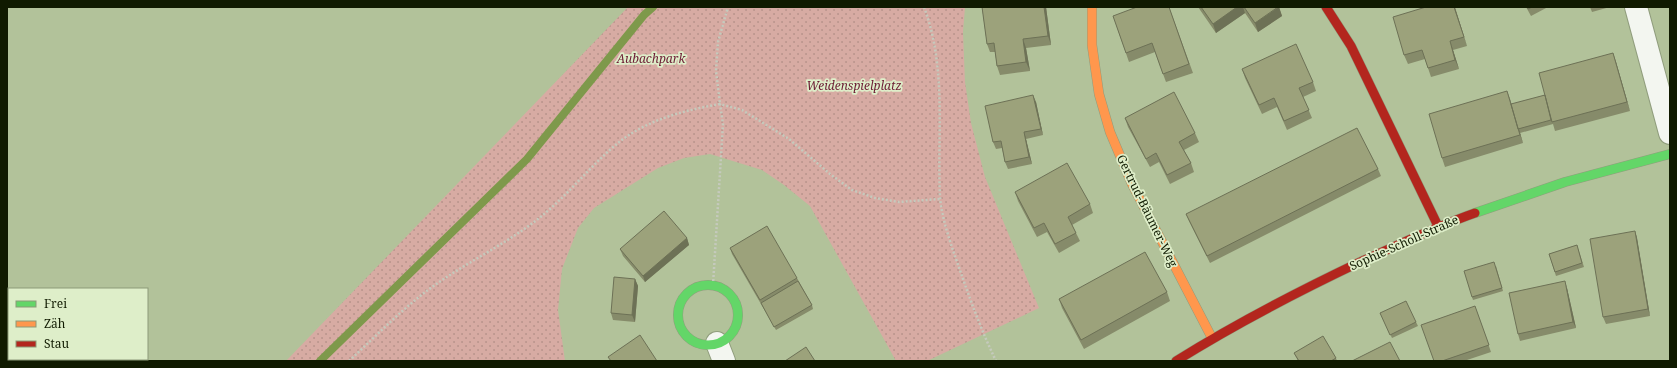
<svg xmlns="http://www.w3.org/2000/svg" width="1677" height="368" font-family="'Noto Serif',serif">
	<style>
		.park { fill: url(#park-dots) }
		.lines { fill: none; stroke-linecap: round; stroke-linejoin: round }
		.stream { stroke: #7e994b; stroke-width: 8 }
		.street-casing { stroke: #909d7d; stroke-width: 24 }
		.fast-casing { stroke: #909d7d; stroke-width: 10 }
		.slow-casing { stroke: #909d7d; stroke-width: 10 }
		.jam-casing { stroke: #909d7d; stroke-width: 10 }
		.path { stroke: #c5cabd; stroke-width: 2.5; stroke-dasharray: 2 2; stroke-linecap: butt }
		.street { stroke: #f3f6f0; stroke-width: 22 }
		.fast { stroke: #63d668; stroke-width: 9 }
		.slow { stroke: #ff974d; stroke-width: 9 }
		.jam { stroke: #b3261e; stroke-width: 9 }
		.wall { fill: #868b6a }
		.shaded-wall { fill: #6d7156 }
		.building { fill: #9ca27b; stroke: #6d7156 }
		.labels { text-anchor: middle; stroke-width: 3.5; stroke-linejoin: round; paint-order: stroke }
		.park-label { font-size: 12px; font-style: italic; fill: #6c1c34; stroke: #deeec9 }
		.street-label { font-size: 12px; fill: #101a00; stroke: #deeec9 }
	</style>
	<defs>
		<pattern id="park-dots" width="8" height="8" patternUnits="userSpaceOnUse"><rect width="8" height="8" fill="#d7aba3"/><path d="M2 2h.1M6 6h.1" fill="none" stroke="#b8938b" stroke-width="1.8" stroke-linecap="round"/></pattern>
	</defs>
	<rect width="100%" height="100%" fill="#b2c29a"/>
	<path class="park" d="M 628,7 L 965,7 L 963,32 L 965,82 L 971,123 L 985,177 L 1039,308 L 927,361 L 896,361 L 810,206 L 784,185 L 762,170 L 710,154 L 684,158 L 658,168 L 594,208 L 578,228 L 562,269 L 558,310 L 565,361 L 286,361 Z"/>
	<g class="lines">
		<path class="stream" d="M 320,361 L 527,159 L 644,15 L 653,7"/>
		<defs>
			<path id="street" d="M 1636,7 L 1670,133
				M 717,343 L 724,361"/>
			<path id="fast" d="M 1475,213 L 1565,182 L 1670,154
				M678 315a30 30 0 1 1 60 0a30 30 0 1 1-60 0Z"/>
			<path id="slow" d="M 1092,7 L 1092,45 L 1099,94 L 1110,132 L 1132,184 L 1212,338"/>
			<path id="jam" d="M 1326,7 L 1351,46 L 1438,226
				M 1176,361 C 1235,324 1297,292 1360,262 C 1398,245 1435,227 1475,213"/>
		</defs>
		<use href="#street" class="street-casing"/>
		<use href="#fast" class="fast-casing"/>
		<use href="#slow" class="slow-casing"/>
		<use href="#jam" class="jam-casing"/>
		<path class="path" d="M 924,7 C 947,68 937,134 940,197 C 942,222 954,253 962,276 C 972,305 983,334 996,361
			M 713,285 L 723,124 L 720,104 L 742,110 L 760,121 L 789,139 L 830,174 L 852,190 L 875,198 L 899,202 L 940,199
			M 349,361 C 375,337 400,311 428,290 C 463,264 503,246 538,219 C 565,198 586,171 612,148 C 642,121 681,111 720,104 L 716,71 L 718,42 L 728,7"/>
		<use href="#street" class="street"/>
		<use href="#fast" class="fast"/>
		<use href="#slow" class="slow"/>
		<use href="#jam" class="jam"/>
	</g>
	<path class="wall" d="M 982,7 L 1046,7 L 1051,45 L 1026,48 L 1030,71 L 1000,75 L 997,66 L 995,52 L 990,52 L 987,44 Z
		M 1169,7 L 1193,73 L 1166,82 L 1155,52 L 1129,62 L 1113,16 Z
		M 1198,7 L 1279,7 L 1282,16 L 1258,32 L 1245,13 L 1216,33 Z
		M 1426,7 L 1455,7 L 1467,46 L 1453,50 L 1459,69 L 1431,77 L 1425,59 L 1408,64 L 1404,55 Z
		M 1526,7 L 1548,7 L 1531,16 Z
		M 1590,7 L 1610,7 L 1592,12 Z
		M 1613,53 L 1616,62 L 1630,111 L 1555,131 L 1553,124 L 1520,133 L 1523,143 L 1445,167 L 1442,158 L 1507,91 L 1511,105 L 1545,95 Z
		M 1242,69 L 1313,82 L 1316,91 L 1303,97 L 1312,118 L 1287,130 L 1277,107 L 1262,114 L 1245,78 Z
		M 1036,102 L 1043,135 L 1026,139 L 1032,164 L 1008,169 L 1005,162 L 1002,148 L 996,149 L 993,142 Z
		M 1125,118 L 1195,133 L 1199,142 L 1184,150 L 1191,163 L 1194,172 L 1170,184 L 1159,162 L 1150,167 L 1128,127 Z
		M 1378,169 L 1381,176 L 1210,263 L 1189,221 L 1186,214 Z
		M 1015,192 L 1090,204 L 1093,213 L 1072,225 L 1080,241 L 1059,253 L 1047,232 L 1037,237 L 1018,201 Z
		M 1635,231 L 1637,238 L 1650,316 L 1606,324 L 1603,317 Z
		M 687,238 L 689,245 L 645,282 L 623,256 L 620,249 Z
		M 1577,245 L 1584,267 L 1556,276 L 1549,254 Z
		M 730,248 L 797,278 L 812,305 L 813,309 L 776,330 L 732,254 Z
		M 1496,266 L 1503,291 L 1473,300 L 1472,297 Z
		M 635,279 L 638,286 L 635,322 L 613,320 L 611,313 Z
		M 1567,288 L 1576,328 L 1520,341 L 1518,334 Z
		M 1167,292 L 1170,301 L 1084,349 L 1062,308 L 1059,299 Z
		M 1475,306 L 1491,352 L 1464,361 L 1434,361 Z
		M 1380,313 L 1416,322 L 1418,326 L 1392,338 Z
		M 1294,353 L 1336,358 L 1337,361 L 1298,361 Z"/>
	<path class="shaded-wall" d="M 1044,7 L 1046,7 L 1051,45 L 1048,36 Z
		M 1237,7 L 1243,7 L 1245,13 L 1216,33 L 1213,24 Z
		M 1279,7 L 1282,16 L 1258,32 L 1255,23 Z
		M 1454,7 L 1455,8 L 1467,46 Z
		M 1023,39 L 1026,48 L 1030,71 L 1026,62 Z
		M 1450,41 L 1453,50 L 1459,69 L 1455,60 Z
		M 1613,53 L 1616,62 L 1630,111 L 1627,102 Z
		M 1507,91 L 1510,99 L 1523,143 L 1520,135 Z
		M 1033,95 L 1036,102 L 1043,135 L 1041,129 Z
		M 1024,132 L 1026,139 L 1032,164 L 1029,157 Z
		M 1635,231 L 1637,238 L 1650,316 L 1648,309 Z
		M 687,238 L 689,245 L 645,282 L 643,276 Z
		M 635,279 L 638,286 L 635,322 L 632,315 Z
		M 1565,281 L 1567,288 L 1576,328 L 1573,322 Z"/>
	<path class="building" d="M 982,7 L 1044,7 L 1048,36 L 1023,39 L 1026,62 L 997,66 L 994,43 L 987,44 Z
		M 1137,7 L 1169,7 L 1189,64 L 1163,74 L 1152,43 L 1126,53 L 1113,16 Z
		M 1201,7 L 1237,7 L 1213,24 Z
		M 1244,7 L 1278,7 L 1255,23 Z
		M 1426,7 L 1454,7 L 1464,37 L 1450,41 L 1455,60 L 1428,68 L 1422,50 L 1404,55 L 1393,17 Z
		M 1527,7 L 1532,7 L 1528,9 Z
		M 1296,44 L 1313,82 L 1299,88 L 1309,110 L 1284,121 L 1274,98 L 1259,105 L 1242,69 Z
		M 1613,53 L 1627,102 L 1552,122 L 1539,73 Z
		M 1507,91 L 1520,135 L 1442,158 L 1429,114 Z
		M 1174,92 L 1195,133 L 1179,142 L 1191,163 L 1167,175 L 1156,153 L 1146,159 L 1125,118 Z
		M 1033,95 L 1041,129 L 1024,132 L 1029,157 L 1005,162 L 1001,141 L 993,142 L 985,106 Z
		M 1545,95 L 1551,120 L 1518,129 L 1511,104 Z
		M 1357,128 L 1378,169 L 1207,256 L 1186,214 Z
		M 1067,163 L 1090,204 L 1068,217 L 1076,233 L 1055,244 L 1044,223 L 1034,228 L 1015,192 Z
		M 664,211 L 687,238 L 643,276 L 620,249 Z
		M 767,226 L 797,278 L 760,300 L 730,248 Z
		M 1635,231 L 1648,309 L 1603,317 L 1590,239 Z
		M 1577,245 L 1582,263 L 1555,272 L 1549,254 Z
		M 1145,252 L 1167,292 L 1081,340 L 1059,299 Z
		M 1494,262 L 1502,288 L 1472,297 L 1464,271 Z
		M 614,277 L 635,279 L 632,315 L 611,313 Z
		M 798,281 L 812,305 L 774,327 L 761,303 Z
		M 1565,281 L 1573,322 L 1518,334 L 1509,293 Z
		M 1406,301 L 1416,322 L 1390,335 L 1380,313 Z
		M 1475,306 L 1489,345 L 1442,361 L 1434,361 L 1421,325 Z
		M 640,335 L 657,361 L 611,361 L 608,357 Z
		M 1323,336 L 1336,358 L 1331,361 L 1299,361 L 1294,353 Z
		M 1390,342 L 1400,361 L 1352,361 Z
		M 806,347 L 815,361 L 785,361 Z"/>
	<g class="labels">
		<g class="park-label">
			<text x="651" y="63">Aubachpark</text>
			<text x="854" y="90">Weidenspielplatz</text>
		</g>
		<g class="street-label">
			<text transform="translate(1147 211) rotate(64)" y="4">Gertrud-Bäumer-Weg</text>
			<text transform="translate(1404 243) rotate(-24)" y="4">Sophie-Scholl-Straße</text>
		</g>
	</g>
	<rect width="1677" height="368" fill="none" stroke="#101a00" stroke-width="16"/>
	<rect x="8" y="288" width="140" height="72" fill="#deeec9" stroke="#8c9979"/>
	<rect x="16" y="301" width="20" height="6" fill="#63d668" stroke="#8c9979"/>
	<text x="44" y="308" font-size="12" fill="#101a00">Frei</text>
	<rect x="16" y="321" width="20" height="6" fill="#ff974d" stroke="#8c9979"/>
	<text x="44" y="328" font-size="12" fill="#101a00">Zäh</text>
	<rect x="16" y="341" width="20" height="6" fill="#b3261e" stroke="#8c9979"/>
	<text x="44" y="348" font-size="12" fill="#101a00">Stau</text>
</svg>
